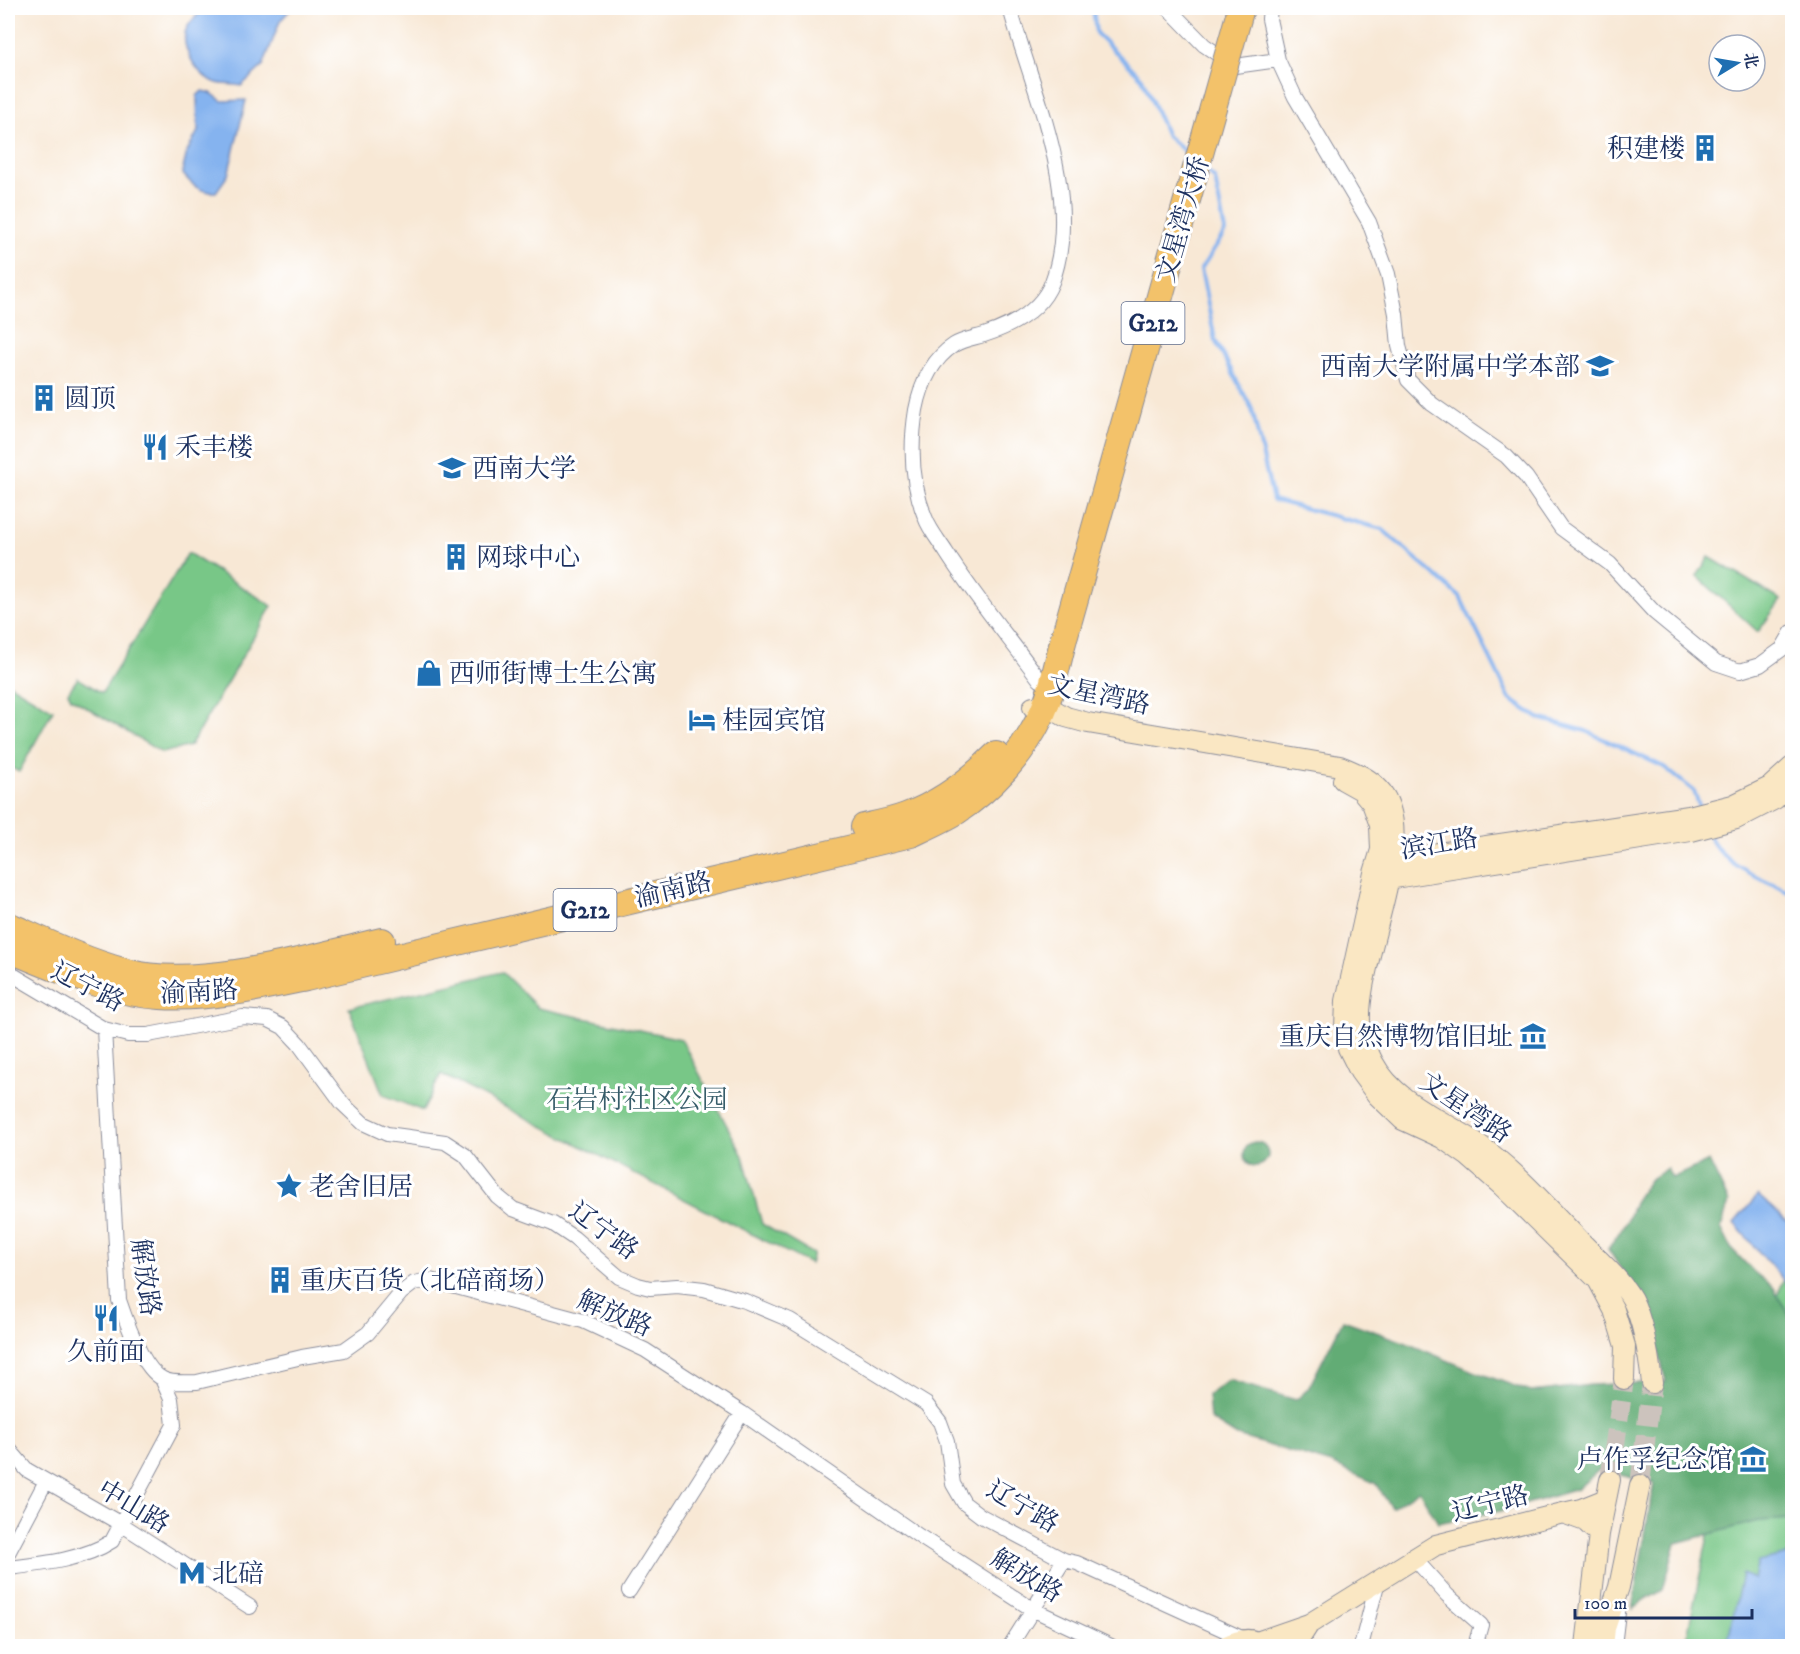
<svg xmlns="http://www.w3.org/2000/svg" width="1800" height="1654" font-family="'IM FELL DW Pica','Noto Serif SC',serif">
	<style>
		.green { fill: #78c787; stroke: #4a7b72; stroke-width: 1.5 }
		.forest { fill: #62ac74; stroke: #3e6e69; stroke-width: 1.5 }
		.water { fill: #85b3ef; stroke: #5071a6; stroke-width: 1.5 }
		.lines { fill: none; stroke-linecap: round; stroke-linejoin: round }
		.stream { stroke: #85b3ef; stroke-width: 4 }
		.secondary-tunnel { stroke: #ccc3bd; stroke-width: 20; stroke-dasharray: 20 10; stroke-linecap: butt }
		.street-casing { stroke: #8a8c9a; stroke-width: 16 }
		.secondary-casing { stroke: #8a8c9a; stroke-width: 22 }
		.highway-casing { stroke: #8a8c9a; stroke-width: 28 }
		.street { stroke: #fff; stroke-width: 14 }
		.secondary { stroke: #fae7c3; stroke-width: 20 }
		.highway { stroke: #f3c26a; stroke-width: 26 }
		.highway-bridge-casing { stroke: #8a8c9a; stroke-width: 28; stroke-linecap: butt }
		.highway-bridge { stroke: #f3c26a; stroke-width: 26 }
		.labels { text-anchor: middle; stroke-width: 6; stroke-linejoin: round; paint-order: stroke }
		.shield { fill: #fff; stroke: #5f6d8e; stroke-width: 1.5 }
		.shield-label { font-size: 24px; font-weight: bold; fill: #1b2f5e }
		.poi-label { font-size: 26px; fill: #1b2f5e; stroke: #fff; text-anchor: start }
		.street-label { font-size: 26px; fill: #1b2f5e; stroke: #fff }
		.park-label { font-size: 26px; fill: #375d6a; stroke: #fff }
	</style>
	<rect width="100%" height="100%" fill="#fff"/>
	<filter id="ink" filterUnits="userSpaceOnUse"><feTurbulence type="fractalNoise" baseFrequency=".0167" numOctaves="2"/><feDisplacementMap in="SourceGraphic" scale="12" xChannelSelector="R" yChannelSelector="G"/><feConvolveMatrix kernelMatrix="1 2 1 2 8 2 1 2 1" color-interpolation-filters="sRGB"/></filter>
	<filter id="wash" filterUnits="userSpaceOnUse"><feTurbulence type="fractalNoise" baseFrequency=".008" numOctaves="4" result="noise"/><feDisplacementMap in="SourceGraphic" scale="24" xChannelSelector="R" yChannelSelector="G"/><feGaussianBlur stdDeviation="1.35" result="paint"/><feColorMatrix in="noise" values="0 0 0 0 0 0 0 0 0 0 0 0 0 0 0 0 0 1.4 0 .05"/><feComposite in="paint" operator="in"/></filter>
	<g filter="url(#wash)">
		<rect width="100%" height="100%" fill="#f8e8d5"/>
		<path class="green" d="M 188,553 L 272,606 L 190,746 L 162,753 L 71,698 L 68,692 L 78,678 L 102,693 Z
			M 1709,557 L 1781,600 L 1758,632 L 1697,576 Z
			M 8,683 L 53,710 L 19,772 L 8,766 Z
			M 502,972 L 538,1008 L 681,1039 L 743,1156 L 762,1224 L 813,1254 L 810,1264 L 441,1074 L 423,1111 L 383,1095 L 349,1008 Z
			M 1792,1260 L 1792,1646 L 1685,1646 L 1739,1388 Z"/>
		<path class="forest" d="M1244 1154a12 12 0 1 1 24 0a12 12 0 1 1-24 0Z
			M 1709,1161 L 1729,1202 L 1721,1228 L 1731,1248 L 1754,1272 L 1774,1288 L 1778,1297 L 1792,1319 L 1792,1519 L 1758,1521 L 1676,1543 L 1663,1590 L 1632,1608 L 1654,1483 L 1599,1470 L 1577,1489 L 1506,1510 L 1438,1523 L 1419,1490 L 1392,1508 L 1375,1483 L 1332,1464 L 1237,1436 L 1210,1419 L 1208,1395 L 1229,1380 L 1296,1400 L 1308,1389 L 1343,1320 L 1404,1342 L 1468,1369 L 1531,1392 L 1591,1385 L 1666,1382 L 1651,1321 L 1639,1297 L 1608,1249 L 1627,1221 L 1634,1202 L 1649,1180 L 1667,1168 L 1672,1178 Z"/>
		<path class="water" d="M 205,8 L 292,8 L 280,21 L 263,66 L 241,86 C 233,84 224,85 217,83 C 200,79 182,51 185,34 C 186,24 199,14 205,8 Z
			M 202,91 L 211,93 L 222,101 L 246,100 L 228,175 L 216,192 C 200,193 192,185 182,173 L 187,152 L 198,131 L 197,96 Z
			M 1758,1195 L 1792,1226 L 1792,1290 L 1734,1223 Z
			M 1792,1554 L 1792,1646 L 1727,1646 L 1742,1574 L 1754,1579 L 1758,1562 Z"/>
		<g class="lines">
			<path class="stream" d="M 1093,8 L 1096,33 L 1142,78 L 1167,136 L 1189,155
				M 1206,171 L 1215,179 L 1225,232 L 1201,269 L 1215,340 L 1252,409 L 1273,500 L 1382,529 L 1460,597 L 1510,699 L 1538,718 L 1586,731 L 1664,767 L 1694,791 L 1700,808
				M 1708,832 C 1720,866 1763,878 1792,893"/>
		</g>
	</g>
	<g filter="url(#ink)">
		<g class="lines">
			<path class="secondary-tunnel" d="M 1610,1480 L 1624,1379
				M 1640,1485 L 1652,1383"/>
			<defs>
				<path id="street" d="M 1010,8 C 1032,91 1084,196 1052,282 C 1041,311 1012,326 984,335 C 974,338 962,340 954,345 C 931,360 921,384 916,410 C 910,446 911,482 925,517 C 929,529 939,541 946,552 C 974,596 1009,638 1040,680
					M 1168,8 L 1204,45 L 1235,66 L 1278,60
					M 1270,8 L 1269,19 L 1278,60 L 1295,97 L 1369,222 L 1388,274 L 1396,314 L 1399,346 L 1408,380 L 1432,404 L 1506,456 L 1526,477 L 1561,528 L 1610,564 L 1654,612 L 1716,663 L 1740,671 L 1760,665 L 1782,649 L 1792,632
					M 8,972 L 104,1029 L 128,1035 L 148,1035 L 243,1017 L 267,1019 L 283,1027 L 299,1044 L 343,1104 L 363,1123 L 387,1134 L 445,1142 L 465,1155 L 497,1196 L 513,1209 L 553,1224 L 574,1238 L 619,1277 L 638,1285 L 650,1288 L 677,1286 L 704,1289 L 745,1301 L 790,1320 L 926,1404 L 940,1422 L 947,1441 L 953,1484 L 964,1503 L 981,1516 L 1064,1560 L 1077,1563 L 1244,1639
					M 104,1029 L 119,1300 C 126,1321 142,1369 163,1379 C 173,1384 186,1382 197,1382 L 302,1357 L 344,1350 L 368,1333 L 401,1293 L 414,1283 L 430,1280 L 583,1321 L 645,1350 L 742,1413 L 919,1536 L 1032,1609 L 1111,1646
					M 8,1448 L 27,1470 L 121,1524 L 250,1607
					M 8,1553 L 46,1481
					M 1414,1558 L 1447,1595 L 1481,1625 L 1475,1646
					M 8,1568 C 42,1564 83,1560 112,1541 L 174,1425 L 171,1399 L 162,1379
					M 629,1591 L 742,1413
					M 1010,1646 L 1064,1560
					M 1361,1646 L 1378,1581
					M 1614,1646 L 1619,1604"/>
				<path id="secondary" d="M 1033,707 L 1045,705 L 1066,717 L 1088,723 L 1340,766 C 1354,772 1368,777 1379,789 C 1424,837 1350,969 1361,1032 C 1363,1042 1368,1052 1373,1062 C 1393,1100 1436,1117 1471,1139 C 1514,1168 1548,1208 1584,1245 C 1599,1260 1621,1280 1632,1299 C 1644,1323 1649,1357 1652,1383
					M 1792,767 L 1770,787 L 1733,805 L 1689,816 L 1391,860 L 1374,873 L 1388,879 L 1691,831 L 1736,819 L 1775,799 L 1792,783
					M 1343,780 L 1361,790 L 1372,803 L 1380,825 L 1381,850 L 1374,873 L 1346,1001 L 1345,1028 L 1348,1048 L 1360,1072 L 1377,1095 L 1403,1120 L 1442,1138 L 1468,1156 L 1502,1186 L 1598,1280 L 1614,1310 L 1625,1346 L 1624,1379
					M 1599,1534 L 1585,1521 L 1563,1513 L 1581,1509 L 1606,1499
					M 1309,1624 L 1436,1545 L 1563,1513
					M 1257,1642 L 1309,1624 L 1295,1646
					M 1226,1646 C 1238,1640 1252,1636 1262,1646
					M 1586,1646 L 1599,1534 L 1610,1480
					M 1603,1646 L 1605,1628 L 1619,1587 L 1640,1485"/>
				<path id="highway" d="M 864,827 C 878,824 893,821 906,816 C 939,804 971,780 996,755
					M 8,925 C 46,942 85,961 126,972 C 198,991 310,958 382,941
					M 8,949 C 56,968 108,993 160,996 C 209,999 258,988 306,978 L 911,834 C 926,827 942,820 957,811 C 991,789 1022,755 1040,718 C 1052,694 1057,664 1064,638"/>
			</defs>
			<use href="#street" class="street-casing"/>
			<use href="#secondary" class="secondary-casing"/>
			<use href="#highway" class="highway-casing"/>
			<use href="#street" class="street"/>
			<use href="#secondary" class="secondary"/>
			<use href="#highway" class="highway"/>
			<defs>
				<path id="highway-bridge" d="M 1064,638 L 1241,8"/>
			</defs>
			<use href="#highway-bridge" class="highway-bridge-casing"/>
			<use href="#highway-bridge" class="highway-bridge"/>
		</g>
	</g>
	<defs>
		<symbol id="building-bare" viewBox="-9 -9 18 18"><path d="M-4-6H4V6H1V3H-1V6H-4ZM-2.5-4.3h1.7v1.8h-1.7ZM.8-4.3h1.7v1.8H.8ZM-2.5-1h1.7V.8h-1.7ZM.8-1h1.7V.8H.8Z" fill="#1f6fb2" stroke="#fff" stroke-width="2.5" paint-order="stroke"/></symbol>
		<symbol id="school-bare" viewBox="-9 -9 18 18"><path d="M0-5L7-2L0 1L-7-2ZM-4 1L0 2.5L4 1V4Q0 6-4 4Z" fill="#1f6fb2" stroke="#fff" stroke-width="2.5" paint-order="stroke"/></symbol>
		<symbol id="restaurant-bare" viewBox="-9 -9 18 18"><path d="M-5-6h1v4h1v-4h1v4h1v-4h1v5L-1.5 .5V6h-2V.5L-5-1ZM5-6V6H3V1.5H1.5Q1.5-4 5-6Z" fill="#1f6fb2" stroke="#fff" stroke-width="2.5" paint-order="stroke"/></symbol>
		<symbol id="university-bare" viewBox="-9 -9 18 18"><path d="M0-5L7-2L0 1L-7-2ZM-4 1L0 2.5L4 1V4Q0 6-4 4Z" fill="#1f6fb2" stroke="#fff" stroke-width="2.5" paint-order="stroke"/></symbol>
		<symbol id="shop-bare" viewBox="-9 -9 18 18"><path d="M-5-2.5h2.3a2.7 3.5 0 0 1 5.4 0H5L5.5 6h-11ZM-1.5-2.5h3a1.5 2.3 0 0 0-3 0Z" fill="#1f6fb2" stroke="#fff" stroke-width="2.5" paint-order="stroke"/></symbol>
		<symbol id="hotel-bare" viewBox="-9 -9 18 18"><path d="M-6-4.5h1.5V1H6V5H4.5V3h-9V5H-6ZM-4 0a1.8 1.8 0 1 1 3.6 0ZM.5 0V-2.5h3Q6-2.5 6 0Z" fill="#1f6fb2" stroke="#fff" stroke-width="2.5" paint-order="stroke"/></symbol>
		<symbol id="museum-bare" viewBox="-9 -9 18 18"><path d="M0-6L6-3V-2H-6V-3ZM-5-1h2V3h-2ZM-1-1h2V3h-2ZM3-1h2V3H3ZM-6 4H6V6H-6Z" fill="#1f6fb2" stroke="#fff" stroke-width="2.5" paint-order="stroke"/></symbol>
		<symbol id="sight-bare" viewBox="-9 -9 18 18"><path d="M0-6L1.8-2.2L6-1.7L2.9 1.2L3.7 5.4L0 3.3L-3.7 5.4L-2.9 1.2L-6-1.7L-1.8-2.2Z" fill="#1f6fb2" stroke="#fff" stroke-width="2.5" paint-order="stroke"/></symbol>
		<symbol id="metro-bare" viewBox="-9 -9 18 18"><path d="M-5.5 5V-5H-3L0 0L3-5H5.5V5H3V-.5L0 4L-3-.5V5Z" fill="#1f6fb2" stroke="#fff" stroke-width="2.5" paint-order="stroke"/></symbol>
	</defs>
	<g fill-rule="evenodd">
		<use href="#building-bare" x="1686" y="129" width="38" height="38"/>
		<use href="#school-bare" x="1581" y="347" width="38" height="38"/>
		<use href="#building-bare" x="25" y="379" width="38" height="38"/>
		<use href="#restaurant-bare" x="136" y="428" width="38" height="38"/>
		<use href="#university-bare" x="433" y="449" width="38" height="38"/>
		<use href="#building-bare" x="437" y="538" width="38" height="38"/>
		<use href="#shop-bare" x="410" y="654" width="38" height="38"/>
		<use href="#hotel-bare" x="683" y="701" width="38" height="38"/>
		<use href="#museum-bare" x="1514" y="1017" width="38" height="38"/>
		<use href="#sight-bare" x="270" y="1167" width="38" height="38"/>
		<use href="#building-bare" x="261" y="1261" width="38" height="38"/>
		<use href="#restaurant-bare" x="87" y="1299" width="38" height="38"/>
		<use href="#museum-bare" x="1734" y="1440" width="38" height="38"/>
		<use href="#metro-bare" x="173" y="1554" width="38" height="38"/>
	</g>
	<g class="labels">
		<g class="shield">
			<rect x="1121.5" y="302" width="63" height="42" rx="4.5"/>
			<rect x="553.5" y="889" width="63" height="42" rx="4.5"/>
		</g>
		<g class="shield-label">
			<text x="1153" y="331">G212</text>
			<text x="585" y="918">G212</text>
		</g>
		<g class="poi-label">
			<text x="1685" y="157" text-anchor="end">积建楼</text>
			<text x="1580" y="375" text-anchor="end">西南大学附属中学本部</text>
			<text x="64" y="407">圆顶</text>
			<text x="175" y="456">禾丰楼</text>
			<text x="472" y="477">西南大学</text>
			<text x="476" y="566">网球中心</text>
			<text x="449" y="682">西师街博士生公寓</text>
			<text x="722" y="729">桂园宾馆</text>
			<text x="1513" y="1045" text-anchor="end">重庆自然博物馆旧址</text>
			<text x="309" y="1195">老舍旧居</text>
			<text x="300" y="1289">重庆百货（北碚商场）</text>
			<text x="106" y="1360" text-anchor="middle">久前面</text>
			<text x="1733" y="1468" text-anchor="end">卢作孚纪念馆</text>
			<text x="212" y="1582">北碚</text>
		</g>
		<g class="street-label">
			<text transform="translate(1182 219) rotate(-74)" y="9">文星湾大桥</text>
			<text transform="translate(1099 694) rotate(12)" y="9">文星湾路</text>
			<text transform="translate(1439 843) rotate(-9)" y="9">滨江路</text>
			<text transform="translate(673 889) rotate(-13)" y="9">渝南路</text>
			<text transform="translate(88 986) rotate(27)" y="9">辽宁路</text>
			<text transform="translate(199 991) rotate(-3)" y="9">渝南路</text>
			<text transform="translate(1466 1107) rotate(34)" y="9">文星湾路</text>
			<text transform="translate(604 1230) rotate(36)" y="9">辽宁路</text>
			<text transform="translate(146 1277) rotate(82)" y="9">解放路</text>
			<text transform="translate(615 1313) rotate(23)" y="9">解放路</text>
			<text transform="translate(1490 1503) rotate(-14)" y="9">辽宁路</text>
			<text transform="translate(134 1506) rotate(31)" y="9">中山路</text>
			<text transform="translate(1023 1506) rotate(30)" y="9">辽宁路</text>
			<text transform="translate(1027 1575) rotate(31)" y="9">解放路</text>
		</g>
		<g class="park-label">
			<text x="637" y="1108">石岩村社区公园</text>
		</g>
	</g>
	<rect width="1800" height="1654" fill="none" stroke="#fff" stroke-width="30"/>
	<g transform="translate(1737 63) rotate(79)"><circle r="28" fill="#ffffff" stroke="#a4acbf" stroke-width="1.5"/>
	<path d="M0-4.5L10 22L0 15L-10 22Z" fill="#1f6fb2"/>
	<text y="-9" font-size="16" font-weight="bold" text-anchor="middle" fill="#1b2f5e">北</text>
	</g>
	<path d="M1575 1609v9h177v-9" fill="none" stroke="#1b2f5e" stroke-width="3"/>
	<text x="1584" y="1609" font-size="18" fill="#1b2f5e" stroke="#ffffff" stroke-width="4.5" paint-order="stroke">100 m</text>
</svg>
